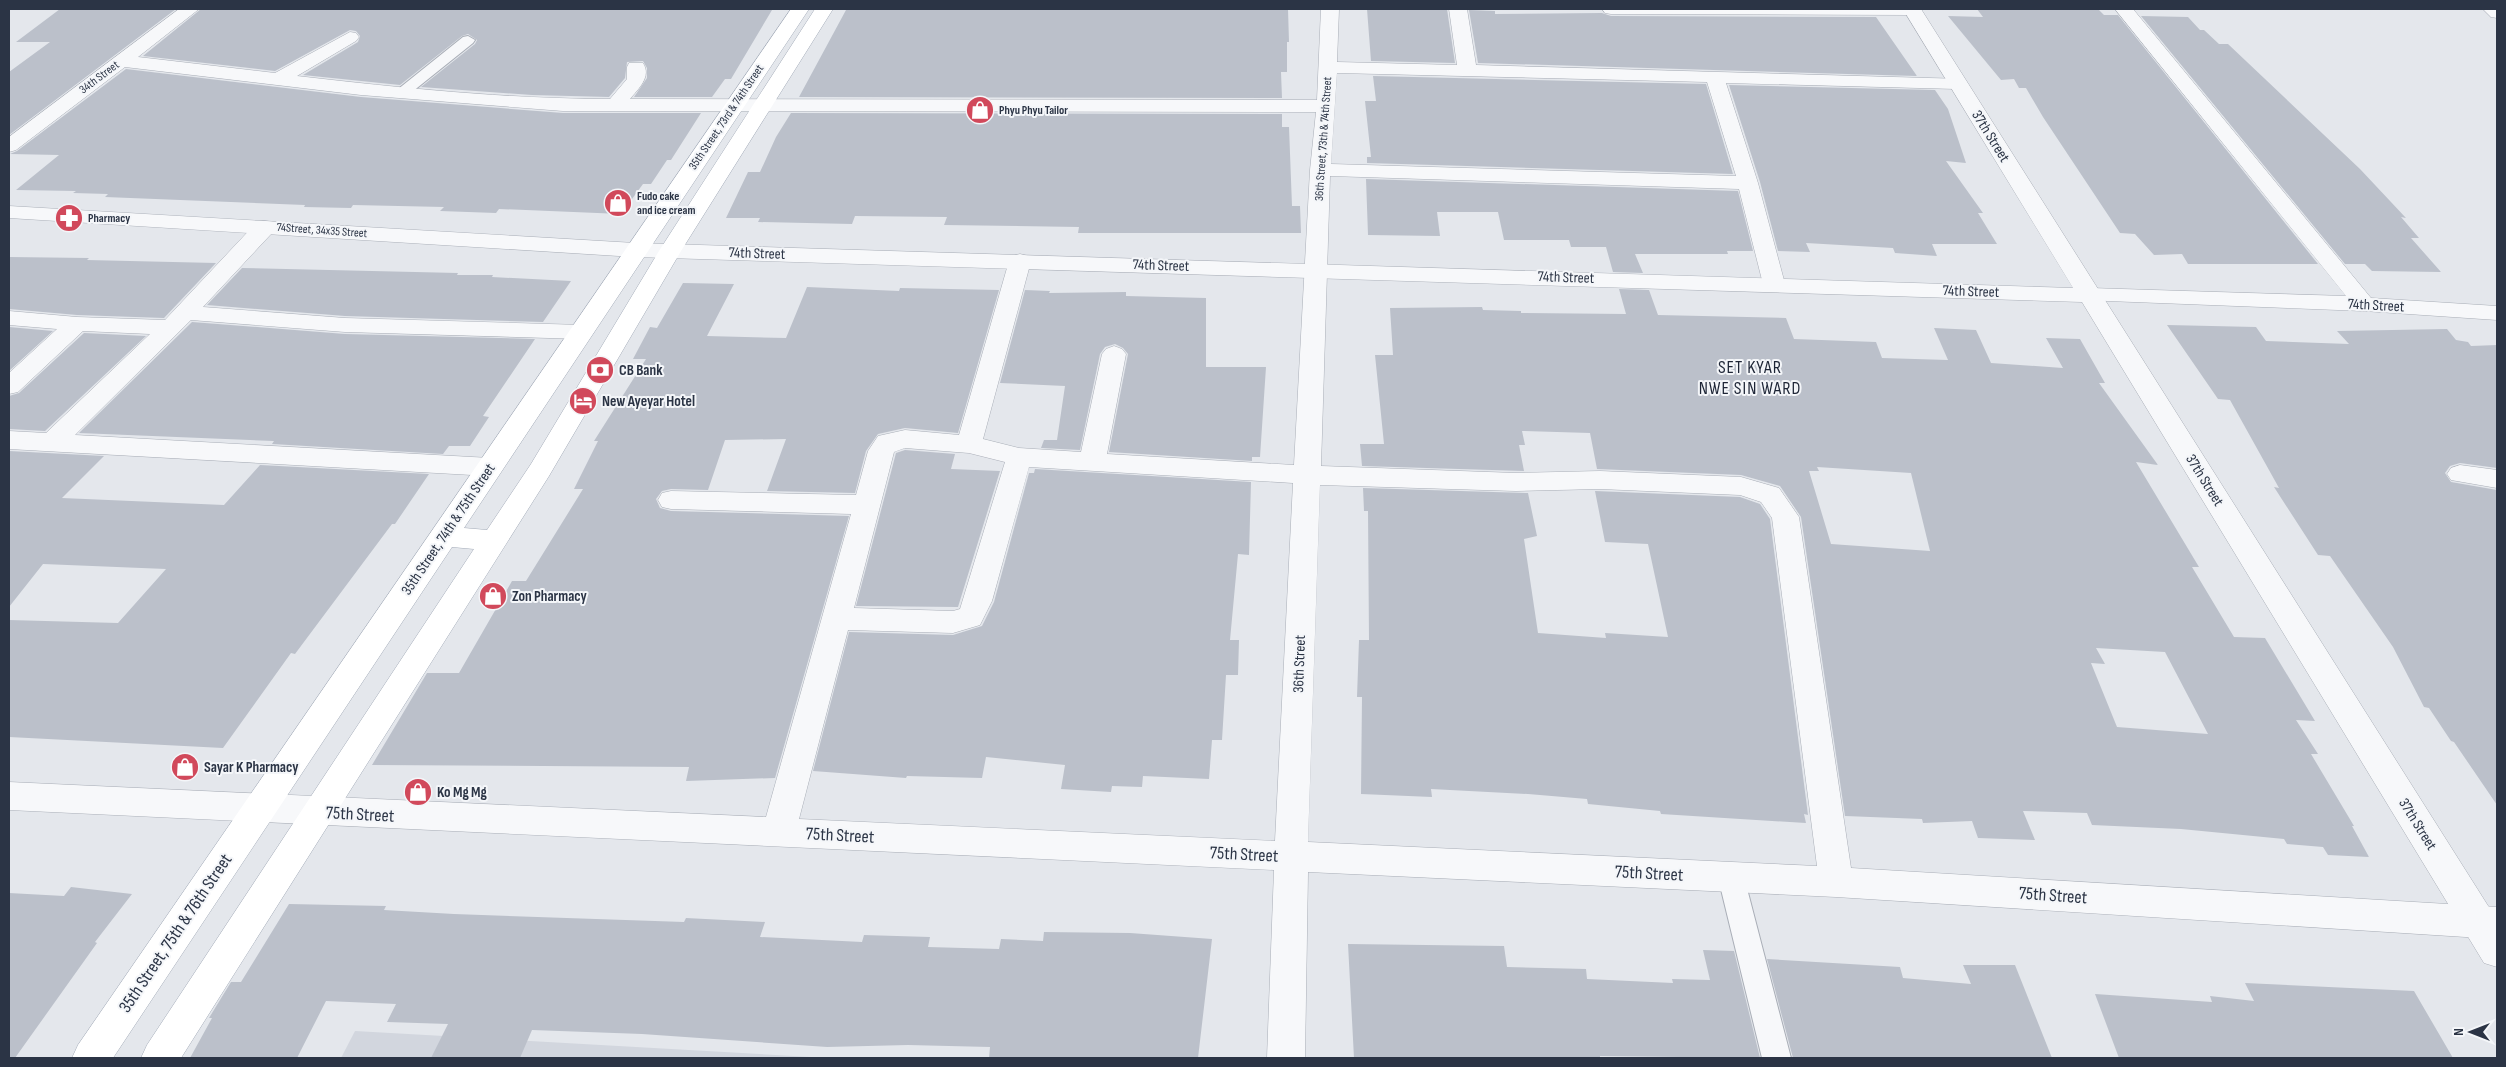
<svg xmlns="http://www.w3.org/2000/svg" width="2506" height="1067" font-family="'Sofia Sans Condensed',sans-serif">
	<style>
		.built { fill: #d2d6de }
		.building { fill: #bbc0ca; fill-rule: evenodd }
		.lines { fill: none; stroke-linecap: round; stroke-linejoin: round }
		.service-casing { stroke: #a9aeb7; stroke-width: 2 }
		.minor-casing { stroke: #a9aeb7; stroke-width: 1 }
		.tertiary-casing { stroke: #a9aeb7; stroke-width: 1 }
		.primary-casing { stroke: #a3abb8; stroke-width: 1 }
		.service { fill: #f7f8fa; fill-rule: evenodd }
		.minor { fill: #f7f8fa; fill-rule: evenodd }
		.tertiary { fill: #f7f8fa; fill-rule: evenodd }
		.primary { fill: #fff; fill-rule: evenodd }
		.labels { text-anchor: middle; stroke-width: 4; stroke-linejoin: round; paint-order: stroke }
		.far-street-label { font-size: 12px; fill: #2b3445; stroke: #f4f6f9 }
		.far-poi-label { font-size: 12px; font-weight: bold; fill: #2b3445; stroke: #f4f6f9; text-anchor: start }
		.street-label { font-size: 15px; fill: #2b3445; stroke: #f4f6f9 }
		.poi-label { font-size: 15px; font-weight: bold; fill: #2b3445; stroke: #f4f6f9; text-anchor: start }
		.quarter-label { font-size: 18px; letter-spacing: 1px; fill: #1d2536; stroke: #f4f6f9 }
		.near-street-label { font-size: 18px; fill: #2b3445; stroke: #f4f6f9 }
	</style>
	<rect width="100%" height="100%" fill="#e4e7ec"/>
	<path class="built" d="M 355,1031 L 829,1058 L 341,1058 Z"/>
	<path class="building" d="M 60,9 L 176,9 L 9,135 L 9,72 L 50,42 L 16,42 Z
		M 201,9 L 735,9 L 772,10 L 731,79 L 725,79 L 712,97 L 634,97 L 647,78 L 647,68 L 643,61 L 627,62 L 625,78 L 609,97 L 532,95 L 421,87 L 475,44 L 477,40 L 468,34 L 462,36 L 400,85 L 303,75 L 358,42 L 360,36 L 356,31 L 350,30 L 275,71 L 143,56 Z
		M 953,9 L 1288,9 L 1289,42 L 1287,42 L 1287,72 L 1281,72 L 1282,98 L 799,97 L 846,10 Z
		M 1367,9 L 1447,9 L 1455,63 L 1371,61 Z
		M 1977,9 L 2098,9 L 2104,15 L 2118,15 L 2318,264 L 2188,264 L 2182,254 L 2154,255 L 2135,234 L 2120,233 L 2043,117 L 2026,88 L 2019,88 L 2014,79 L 2001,80 L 1948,16 L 1983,17 Z
		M 1469,10 L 1495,11 L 1495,14 L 1602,13 L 1611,16 L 1876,17 L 1917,76 L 1478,63 Z
		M 2141,16 L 2188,17 L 2200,30 L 2204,30 L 2219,44 L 2228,44 L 2360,169 L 2406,218 L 2401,217 L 2419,238 L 2411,238 L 2441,272 L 2372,271 L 2365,264 L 2345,264 Z
		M 126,69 L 361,97 L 563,113 L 701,113 L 671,160 L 667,160 L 651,184 L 643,184 L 621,214 L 499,209 L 496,213 L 440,211 L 444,207 L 353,205 L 351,208 L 304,207 L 305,205 L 105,197 L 108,194 L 73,193 L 76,191 L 16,190 L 59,155 L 10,154 L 17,151 Z
		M 1373,76 L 1706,84 L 1733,174 L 1367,163 L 1367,157 L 1371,157 L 1365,101 L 1376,101 Z
		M 1729,85 L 1935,90 L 1948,109 L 1966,163 L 1946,161 L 1983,213 L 1978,213 L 1997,244 L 1932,244 L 1937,256 L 1895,253 L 1893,248 L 1806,243 L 1810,252 L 1778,251 L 1760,182 Z
		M 791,113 L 1282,114 L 1282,127 L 1289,127 L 1292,206 L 1300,206 L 1301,233 L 1078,233 L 1079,227 L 944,225 L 947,217 L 855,216 L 852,224 L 758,222 L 760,218 L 726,218 L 748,172 L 760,172 L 776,137 Z
		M 1366,179 L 1738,191 L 1753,251 L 1727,251 L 1728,254 L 1635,254 L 1643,273 L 1613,272 L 1606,247 L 1571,247 L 1569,240 L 1504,240 L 1498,212 L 1437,212 L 1440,236 L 1368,235 Z
		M 9,257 L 89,258 L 87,260 L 216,263 L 164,318 L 77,315 L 9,309 Z
		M 242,268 L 458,273 L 457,275 L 493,275 L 492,277 L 571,281 L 543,322 L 345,316 L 207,305 Z
		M 683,283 L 734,284 L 707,336 L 786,338 L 807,287 L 899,291 L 900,288 L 999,290 L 958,433 L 905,428 L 878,434 L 866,451 L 855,493 L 767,491 L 786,439 L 725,440 L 708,490 L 671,489 L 662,491 L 656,499 L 660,508 L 671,511 L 849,516 L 775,778 L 686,781 L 689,767 L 372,765 L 427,673 L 459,673 L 512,581 L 526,581 L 583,489 L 574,489 L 598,441 L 594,441 L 646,359 L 633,359 L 650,327 L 657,328 Z
		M 1619,289 L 1649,290 L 1658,315 L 1786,318 L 1794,339 L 1876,342 L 1882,358 L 1948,360 L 1934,328 L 1976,330 L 1991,363 L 2063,368 L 2046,338 L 2080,339 L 2105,383 L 2099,383 L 2158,465 L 2136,462 L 2199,567 L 2192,567 L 2234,637 L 2265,638 L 2315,721 L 2296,720 L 2318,754 L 2311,754 L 2354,826 L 2352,826 L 2369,857 L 2328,855 L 2323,847 L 2287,844 L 2284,839 L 2181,829 L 2092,825 L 2087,813 L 2023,811 L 2035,840 L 1978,838 L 1972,821 L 1923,823 L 1922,819 L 1845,816 L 1801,517 L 1780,486 L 1741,475 L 1597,469 L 1590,433 L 1522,431 L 1525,445 L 1519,445 L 1524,471 L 1362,466 L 1360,444 L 1384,444 L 1375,355 L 1393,355 L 1390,308 L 1482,307 L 1483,310 L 1521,311 L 1521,313 L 1626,314 ZM 1817,467 L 1911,473 L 1930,551 L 1831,544 L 1809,471 L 1819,471 ZM 2096,648 L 2165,652 L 2208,734 L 2117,727 L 2091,663 L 2105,664 Z
		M 1025,290 L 1050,291 L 1049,293 L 1126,292 L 1126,296 L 1206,298 L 1206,367 L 1266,367 L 1260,457 L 1252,457 L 1252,461 L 1109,452 L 1128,354 L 1123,348 L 1115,344 L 1105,347 L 1100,354 L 1080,450 L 1041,448 L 1044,440 L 1057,440 L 1065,386 L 1000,383 Z
		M 192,322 L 345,334 L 535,339 L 483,416 L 489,417 L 470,446 L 449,446 L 443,454 L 272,444 L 274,441 L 79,433 Z
		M 2167,325 L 2256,327 L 2266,341 L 2349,344 L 2337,331 L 2447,329 L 2456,340 L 2468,342 L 2471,346 L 2497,345 L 2497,468 L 2460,463 L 2450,466 L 2445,473 L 2451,482 L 2497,490 L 2497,805 L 2454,742 L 2451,741 L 2429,708 L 2424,707 L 2393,647 L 2330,556 L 2318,555 L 2274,487 L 2279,488 L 2230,400 L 2218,399 Z
		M 9,327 L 53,331 L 9,371 Z
		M 84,333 L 146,336 L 45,431 L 9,429 L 9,396 L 19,393 Z
		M 905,450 L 955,454 L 951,469 L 1000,471 L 958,607 L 856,606 L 896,453 Z
		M 9,451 L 104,456 L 62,498 L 224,505 L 260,465 L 429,474 L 395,524 L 392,524 L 295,654 L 291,653 L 223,748 L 9,737 L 9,620 L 118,623 L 166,569 L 43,564 L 9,607 Z
		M 1035,469 L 1251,482 L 1249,555 L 1238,554 L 1230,640 L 1239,640 L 1238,675 L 1226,675 L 1222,740 L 1212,740 L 1209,779 L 1143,776 L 1142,787 L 1112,786 L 1111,792 L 1061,789 L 1065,765 L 986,757 L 982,778 L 907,776 L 906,778 L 813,771 L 849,632 L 953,635 L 982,626 L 994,602 L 1029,473 L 1034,473 Z
		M 1363,488 L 1528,493 L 1537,536 L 1524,539 L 1538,633 L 1606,638 L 1605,633 L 1668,637 L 1648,544 L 1605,542 L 1595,491 L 1740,497 L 1760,504 L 1770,519 L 1808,815 L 1804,814 L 1806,823 L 1661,814 L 1660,811 L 1588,804 L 1587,799 L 1528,794 L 1431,789 L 1432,797 L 1361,794 L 1362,697 L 1357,697 L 1359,640 L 1369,640 L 1368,511 L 1364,511 Z
		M 71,887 L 132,894 L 95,942 L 97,943 L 15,1058 L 9,1058 L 9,893 L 64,896 Z
		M 289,904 L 386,906 L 384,910 L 454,914 L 684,922 L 686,918 L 765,922 L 760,937 L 862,942 L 864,935 L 930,937 L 928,947 L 999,949 L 1001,939 L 1043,941 L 1044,932 L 1130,933 L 1212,939 L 1198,1058 L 989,1058 L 990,1047 L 908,1045 L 827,1047 L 642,1034 L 532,1030 L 520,1058 L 431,1058 L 448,1024 L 387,1022 L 396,1004 L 326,1001 L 297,1058 L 190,1058 L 212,1018 L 209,1018 L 231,982 L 241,982 Z
		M 1348,944 L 1504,946 L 1507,967 L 1586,969 L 1587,979 L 1673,983 L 1672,979 L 1710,980 L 1703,950 L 1734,951 L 1760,1058 L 1600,1056 L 1600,1058 L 1354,1058 Z
		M 1767,959 L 1900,967 L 1903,978 L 1971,984 L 1963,965 L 2015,965 L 2052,1058 L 1793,1058 Z
		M 2245,983 L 2414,991 L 2453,1058 L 2119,1058 L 2095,994 L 2212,1002 L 2210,996 L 2254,1001 Z"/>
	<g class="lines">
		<defs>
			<path id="service" d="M 468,36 L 475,40 L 473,43 L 407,96 L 397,96 L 395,93 L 397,90 L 463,37 Z
				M 1731,865 L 1740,869 L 1744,877 L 1791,1058 L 1762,1058 L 1718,877 L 1722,869 Z"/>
			<path id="minor" d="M 179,9 L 199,9 L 138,57 L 275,73 L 350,32 L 356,33 L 359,37 L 356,41 L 297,76 C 401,88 506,99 610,99 L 627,79 L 627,67 L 629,63 L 643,63 C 652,77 638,89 630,99 L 1317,100 L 1321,9 L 1339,9 L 1337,62 L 1457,65 L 1449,9 L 1467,9 L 1476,65 L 1964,79 L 1966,83 L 1964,87 L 1957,89 L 1726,83 L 1758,183 L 1785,284 L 1782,289 L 1774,291 L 1766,289 L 1763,284 L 1739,189 L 1330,176 L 1321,466 L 1516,473 L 1600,471 L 1741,477 L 1779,488 L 1799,517 L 1851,868 L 2497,907 L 2497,939 L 1836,897 L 1308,872 L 1305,1058 L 1267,1058 L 1274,870 L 9,810 L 9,782 L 766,817 L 851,514 L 671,509 L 662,507 L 658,500 L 662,493 L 671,491 L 856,495 L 868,451 L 878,436 L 905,430 L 959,435 L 1009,261 L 1012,256 L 1020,254 L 1028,256 L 1031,261 L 983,439 L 1019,448 L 1081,452 L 1102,354 L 1106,349 L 1114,346 L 1122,349 L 1126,354 L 1107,454 L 1294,465 L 1310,170 L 1316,112 L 563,111 L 361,95 L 125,67 L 16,150 L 9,152 L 9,137 ZM 1337,73 L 1707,82 L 1736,176 L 1331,164 ZM 905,448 L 969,453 L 1005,462 L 960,609 L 953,611 L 854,608 L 894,452 ZM 1029,467 L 1293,483 L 1275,841 L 799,819 L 848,630 L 953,633 L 980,625 L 992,601 ZM 1320,485 L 1516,491 L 1600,489 L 1740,495 L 1761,502 L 1772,518 L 1817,866 L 1308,842 Z
				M 1602,9 L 1921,9 L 1922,10 L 1919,14 L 1913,15 L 1611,14 L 1605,13 Z
				M 2115,9 L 2133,9 L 2371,298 L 2497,306 L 2497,320 L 2364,311 L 2082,300 L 2079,295 L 2082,290 L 2090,288 L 2346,296 Z
				M 265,221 L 273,222 L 276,227 L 273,232 L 203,307 L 345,318 L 582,325 L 590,327 L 594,332 L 590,337 L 582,339 L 345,332 L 191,320 L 75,435 L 490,458 L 499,461 L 503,467 L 499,473 L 490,476 L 9,449 L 9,431 L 46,433 L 150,334 L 83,331 L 18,392 L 9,394 L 9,373 L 57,329 L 9,325 L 9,311 L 77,317 L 165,320 L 257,222 Z
				M 2460,465 L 2497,470 L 2497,488 L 2451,480 L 2447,474 L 2451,468 Z"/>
			<path id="tertiary" d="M 1903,9 L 1921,9 L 2497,920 L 2497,967 L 2484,963 L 2082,302 L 635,257 L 9,218 L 9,206 L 635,243 L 2073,288 Z
				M 2483,9 L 2497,9 L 2497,18 L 2491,17 Z"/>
			<path id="primary" d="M 791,9 L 809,9 L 464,528 L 487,530 L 531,464 L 659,251 L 815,9 L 833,9 L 681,251 L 549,476 L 181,1058 L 141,1058 L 147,1045 L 474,549 L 452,547 L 113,1058 L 72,1058 L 78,1045 Z"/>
		</defs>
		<use href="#service" class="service-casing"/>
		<use href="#minor" class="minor-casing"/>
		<use href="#tertiary" class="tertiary-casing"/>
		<use href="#primary" class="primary-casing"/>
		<use href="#service" class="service"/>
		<use href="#minor" class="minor"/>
		<use href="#tertiary" class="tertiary"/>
		<use href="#primary" class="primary"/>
	</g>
	<defs>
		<symbol id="shop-disc" viewBox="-11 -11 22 22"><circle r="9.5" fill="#d1495b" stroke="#f4f6f9"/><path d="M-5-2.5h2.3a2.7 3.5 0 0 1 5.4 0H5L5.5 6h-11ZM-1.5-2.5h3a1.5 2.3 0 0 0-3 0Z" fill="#fff"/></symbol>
		<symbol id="pharmacy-disc" viewBox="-11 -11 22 22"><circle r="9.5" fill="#d1495b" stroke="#f4f6f9"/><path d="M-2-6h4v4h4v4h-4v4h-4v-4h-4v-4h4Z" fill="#fff"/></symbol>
		<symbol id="bank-disc" viewBox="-11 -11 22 22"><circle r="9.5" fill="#d1495b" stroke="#f4f6f9"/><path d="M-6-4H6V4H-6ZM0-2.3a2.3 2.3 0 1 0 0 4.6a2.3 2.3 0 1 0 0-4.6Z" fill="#fff"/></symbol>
		<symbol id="hotel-disc" viewBox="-11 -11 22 22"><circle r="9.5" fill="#d1495b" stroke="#f4f6f9"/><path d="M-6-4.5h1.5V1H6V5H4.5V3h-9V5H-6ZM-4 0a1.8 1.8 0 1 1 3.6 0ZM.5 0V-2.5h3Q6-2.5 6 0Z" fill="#fff"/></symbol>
	</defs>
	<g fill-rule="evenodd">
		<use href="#shop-disc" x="964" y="94" width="32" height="32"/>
		<use href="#shop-disc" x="602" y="187" width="32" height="32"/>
		<use href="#pharmacy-disc" x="53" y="202" width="32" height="32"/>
		<use href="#bank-disc" x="584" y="354" width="32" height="32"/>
		<use href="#hotel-disc" x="567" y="385" width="32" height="32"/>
		<use href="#shop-disc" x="477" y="580" width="32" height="32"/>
		<use href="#shop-disc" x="169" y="751" width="32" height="32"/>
		<use href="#shop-disc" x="402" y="776" width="32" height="32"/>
	</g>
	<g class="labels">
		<g class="far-street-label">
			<text transform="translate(99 77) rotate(-37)" y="4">34th Street</text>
			<text transform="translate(726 117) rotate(-56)" y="4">35th Street, 73rd &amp; 74th Street</text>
			<text transform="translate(1323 139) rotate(-86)" y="4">36th Street, 73th &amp; 74th Street</text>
			<text transform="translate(322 230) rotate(4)" y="4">74Street, 34x35 Street</text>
		</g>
		<g class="far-poi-label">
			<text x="999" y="114">Phyu Phyu Tailor</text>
			<text x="637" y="200">Fudo cake<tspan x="637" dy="14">and ice cream</tspan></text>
			<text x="88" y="222">Pharmacy</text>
		</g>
		<g class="street-label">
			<text transform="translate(1991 136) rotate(58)" y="5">37th Street</text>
			<text transform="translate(757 253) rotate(2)" y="5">74th Street</text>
			<text transform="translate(1161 265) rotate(2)" y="5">74th Street</text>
			<text transform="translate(1566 277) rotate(2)" y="5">74th Street</text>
			<text transform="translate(1971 291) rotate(2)" y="5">74th Street</text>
			<text transform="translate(2376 305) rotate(3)" y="5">74th Street</text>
			<text transform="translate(2205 480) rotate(58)" y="5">37th Street</text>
			<text transform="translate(448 529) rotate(-56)" y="5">35th Street, 74th &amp; 75th Street</text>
			<text transform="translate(1299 664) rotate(-88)" y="5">36th Street</text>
			<text transform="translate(2418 824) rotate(58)" y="5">37th Street</text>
		</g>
		<g class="poi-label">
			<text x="619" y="375">CB Bank</text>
			<text x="602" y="406">New Ayeyar Hotel</text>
			<text x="512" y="601">Zon Pharmacy</text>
			<text x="204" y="772">Sayar K Pharmacy</text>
			<text x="437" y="797">Ko Mg Mg</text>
		</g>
		<g class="quarter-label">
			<text x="1750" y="373">SET KYAR<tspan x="1750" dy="21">NWE SIN WARD</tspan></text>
		</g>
		<g class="near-street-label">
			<text transform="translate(360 814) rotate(3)" y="6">75th Street</text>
			<text transform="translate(840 835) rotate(3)" y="6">75th Street</text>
			<text transform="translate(1244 854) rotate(3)" y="6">75th Street</text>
			<text transform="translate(1649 873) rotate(3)" y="6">75th Street</text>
			<text transform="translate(2053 895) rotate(4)" y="6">75th Street</text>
			<text transform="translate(175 933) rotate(-56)" y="6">35th Street, 75th &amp; 76th Street</text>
		</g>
	</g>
	<rect width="2506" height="1067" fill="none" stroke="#2b3445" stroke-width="20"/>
	<g transform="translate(2471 1032) rotate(270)" stroke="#f4f6f9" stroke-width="4" paint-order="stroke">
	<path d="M0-4L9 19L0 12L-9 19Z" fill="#2b3445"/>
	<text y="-8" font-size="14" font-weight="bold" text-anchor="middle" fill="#2b3445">N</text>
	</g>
</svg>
